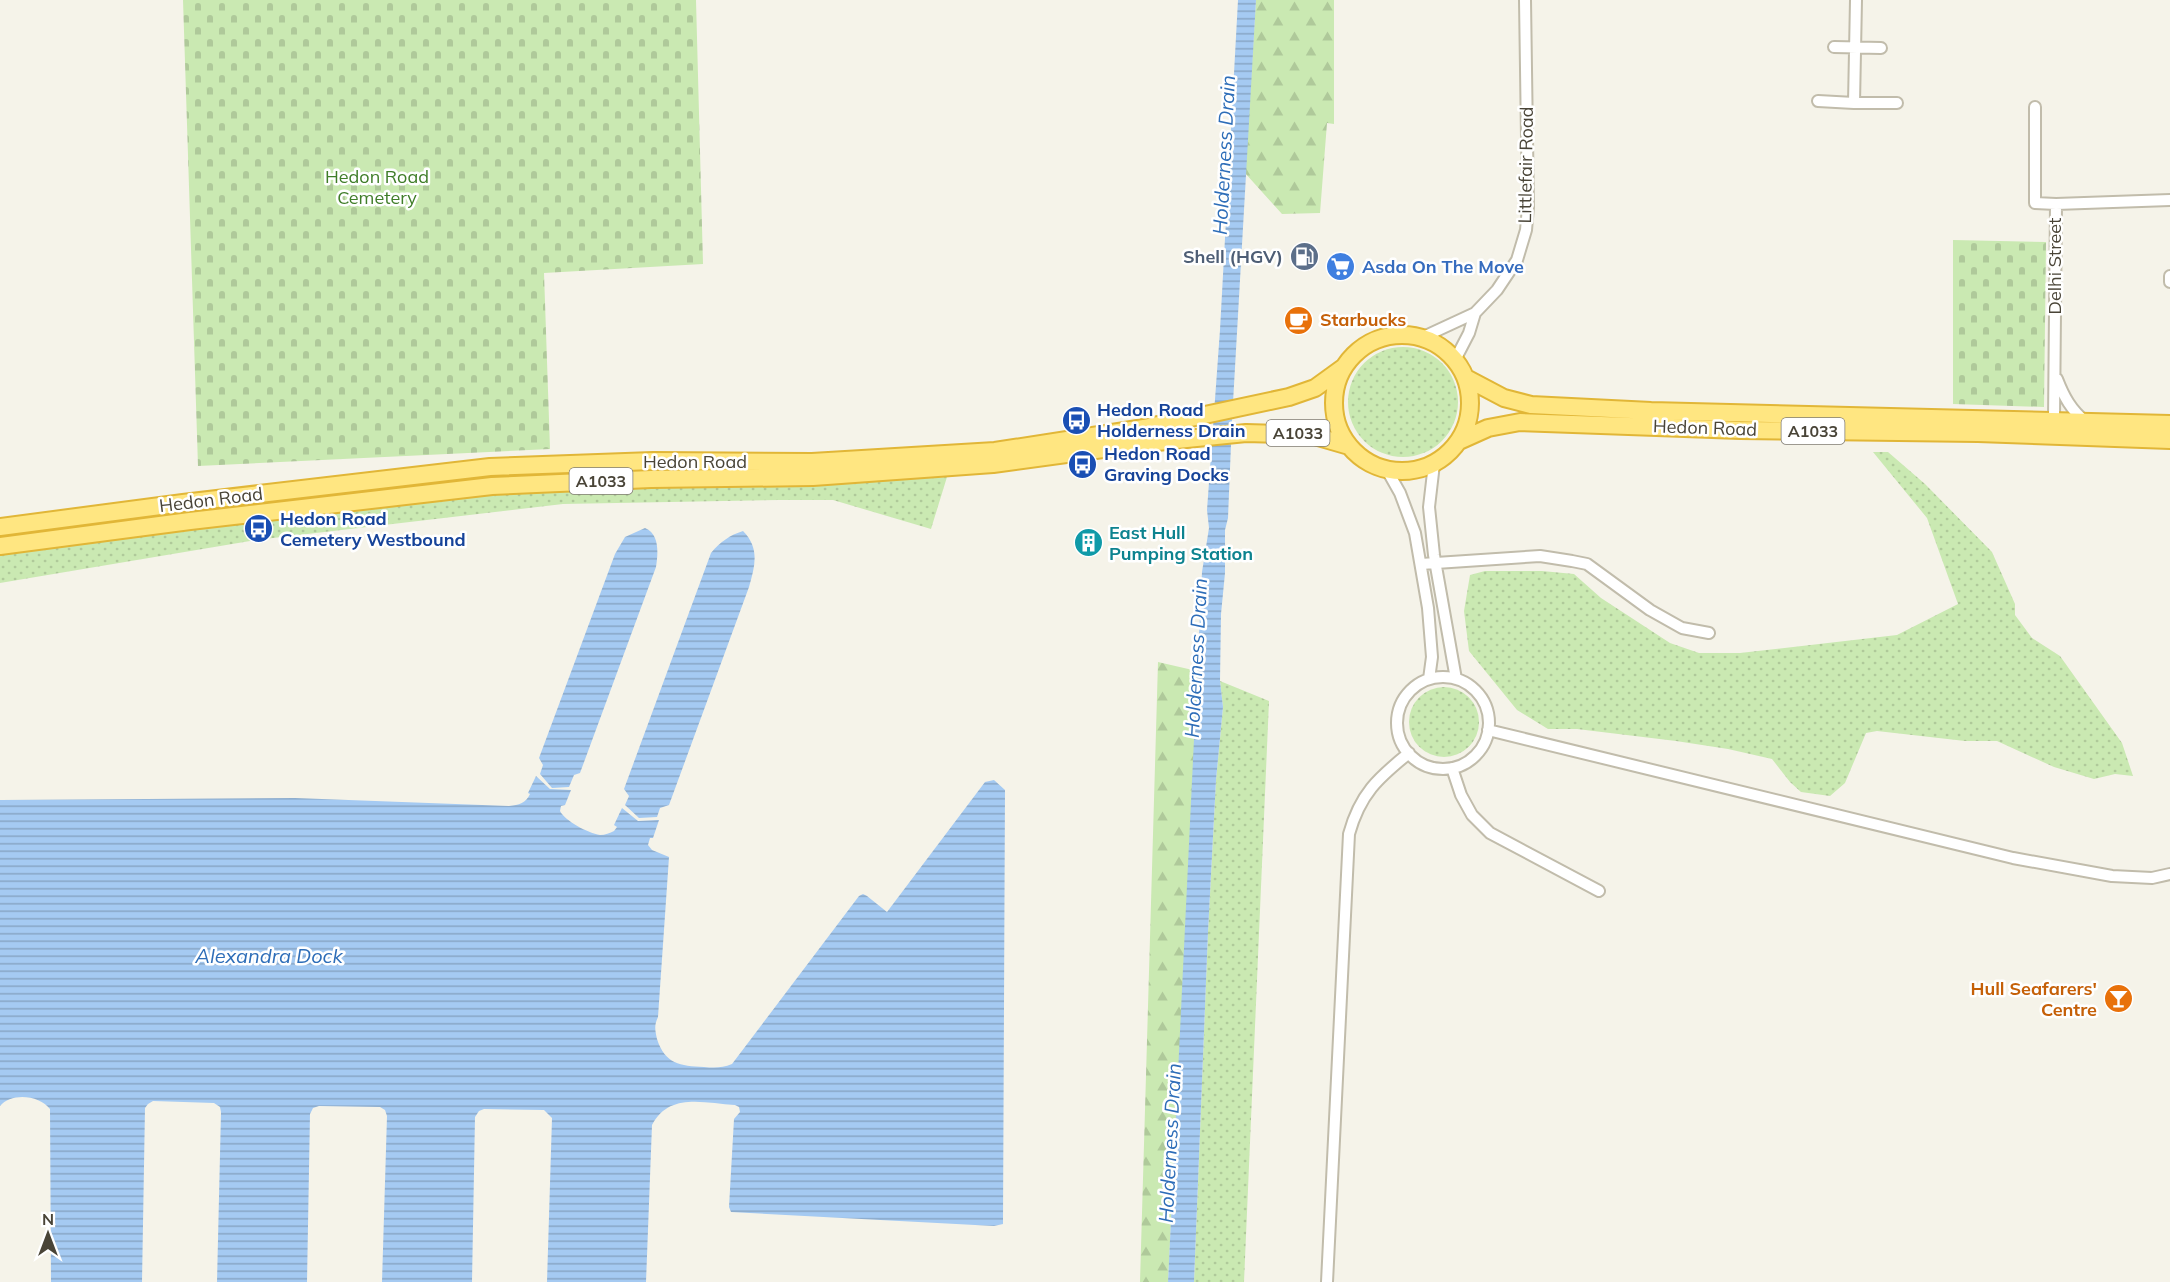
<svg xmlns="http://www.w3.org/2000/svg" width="2170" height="1282" font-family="Mulish,sans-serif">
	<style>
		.grass { fill: url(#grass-dots) }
		.forest { fill: url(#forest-firs) }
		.cemetery { fill: url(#cemetery-stones) }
		.water { fill: url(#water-rules) }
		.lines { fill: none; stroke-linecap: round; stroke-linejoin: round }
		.minor-casing { stroke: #c1bcab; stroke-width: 14 }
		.trunk-casing { stroke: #e1b637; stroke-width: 20 }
		.minor { stroke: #fff; stroke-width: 10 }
		.trunk { stroke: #ffe681; stroke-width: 16 }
		.labels { text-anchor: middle; stroke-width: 5; stroke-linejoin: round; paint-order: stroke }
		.shield { fill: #fff; stroke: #807c73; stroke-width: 1.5 }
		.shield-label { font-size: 16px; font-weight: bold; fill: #494437 }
		.street-label { font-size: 18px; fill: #494437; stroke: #fff }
		.park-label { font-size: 18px; fill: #3f7d28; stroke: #fff }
		.service-label { font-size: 18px; font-weight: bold; fill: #4e5e75; stroke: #fff; text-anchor: end }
		.shop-label { font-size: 18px; font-weight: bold; fill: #366cbe; stroke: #fff; text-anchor: start }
		.food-label { font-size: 18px; font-weight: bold; fill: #c56008; stroke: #fff; text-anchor: start }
		.transit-label { font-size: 18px; font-weight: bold; fill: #164399; stroke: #fff; text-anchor: start }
		.culture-label { font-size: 18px; font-weight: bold; fill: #0d838f; stroke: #fff; text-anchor: start }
		.water-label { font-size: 20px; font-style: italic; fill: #2d6db8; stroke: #fff }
	</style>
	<defs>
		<pattern id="grass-dots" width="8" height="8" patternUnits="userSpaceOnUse" patternTransform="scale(1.5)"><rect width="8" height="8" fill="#cae9b2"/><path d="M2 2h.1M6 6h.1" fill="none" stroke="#afc99a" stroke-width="1.8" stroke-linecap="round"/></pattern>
		<pattern id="forest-firs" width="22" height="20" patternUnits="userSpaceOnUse" patternTransform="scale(1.5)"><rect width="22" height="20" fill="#cae9b2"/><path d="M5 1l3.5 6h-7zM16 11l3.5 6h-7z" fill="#afc99a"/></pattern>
		<pattern id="cemetery-stones" width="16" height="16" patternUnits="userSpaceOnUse" patternTransform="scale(1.5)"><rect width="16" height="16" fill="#cae9b2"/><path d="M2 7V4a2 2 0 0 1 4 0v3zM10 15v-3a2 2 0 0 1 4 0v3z" fill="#afc99a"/></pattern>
		<pattern id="water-rules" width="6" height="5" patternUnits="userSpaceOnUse" patternTransform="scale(1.5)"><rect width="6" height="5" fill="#a5caf2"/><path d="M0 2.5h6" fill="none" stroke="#88a6c5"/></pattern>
	</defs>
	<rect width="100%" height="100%" fill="#f5f3e9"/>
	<path class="grass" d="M1348 402a55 55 0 1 1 110 0a55 55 0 1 1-110 0Z
		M 1873,452 L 1888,452 L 1925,484 L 1992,552 L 2015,604 L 2015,615 L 2032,638 L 2060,656 L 2122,743 L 2133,776 L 2115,774 L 2094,779 L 2054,767 L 1997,741 L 1965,741 L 1877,731 L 1866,733 L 1845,783 L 1830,796 L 1801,792 L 1790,782 L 1772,759 L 1728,749 L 1676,741 L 1577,729 L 1548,729 L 1517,710 L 1469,651 L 1464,611 L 1470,575 L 1485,571 L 1542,571 L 1574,574 L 1601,598 L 1670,643 L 1699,653 L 1740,653 L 1897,635 L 1958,604 L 1927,518 Z
		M 947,477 L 931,529 L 833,500 L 779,500 L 563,504 L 256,540 L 0,583 L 0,551 L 491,489 L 816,484 Z
		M 1220,681 L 1269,701 L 1244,1282 L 1194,1282 L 1208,932 L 1216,780 L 1223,707 Z
		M1409 722a35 35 0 1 1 70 0a35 35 0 1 1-70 0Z"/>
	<path class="forest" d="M 1256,0 L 1334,0 L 1334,124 L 1327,123 L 1320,213 L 1282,214 L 1245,173 Z
		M 1158,662 L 1197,671 L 1196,729 L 1168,1282 L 1140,1282 Z"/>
	<path class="cemetery" d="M 183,0 L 696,0 L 703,264 L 544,273 L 550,449 L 198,466 Z
		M 1953,240 L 2046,242 L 2044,407 L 1953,404 Z"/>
	<path class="water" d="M 1238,0 L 1256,0 L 1232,420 L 1228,518 L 1225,530 L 1225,573 L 1221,614 L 1220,681 L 1223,707 L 1216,780 L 1208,932 L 1194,1282 L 1168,1282 L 1202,572 L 1209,528 L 1207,510 L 1220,330 Z
		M 645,528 C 660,534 658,554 656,567 L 580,773 L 574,775 L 569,787 L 552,788 L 540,774 L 543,765 L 539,758 L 615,554 L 625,537 Z
		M 743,531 C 760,548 755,566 749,587 L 669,805 L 660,808 L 657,817 L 639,818 L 625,805 L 629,796 L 624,789 L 711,553 C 720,542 730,535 743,531 Z
		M 536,776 L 550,789 L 571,790 L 565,805 L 561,806 L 560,811 C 565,821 588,833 600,835 C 605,835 610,833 614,831 L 617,827 L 614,825 L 622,808 L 638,821 L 659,820 L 653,838 L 650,838 L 648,845 L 652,850 L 669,857 L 658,1017 C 654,1026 655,1029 657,1039 C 665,1064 680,1066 704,1067 C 715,1068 722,1068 732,1064 L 859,896 L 863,894 L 867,896 L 887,912 L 985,782 L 994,780 L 1005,790 L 1003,1224 L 994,1226 L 731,1212 L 729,1207 L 734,1119 L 740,1112 L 739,1107 L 735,1105 C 704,1103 669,1092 652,1125 L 646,1282 L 547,1282 L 552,1118 L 544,1110 L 484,1109 L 479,1111 L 475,1117 L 472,1282 L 382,1282 L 387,1116 L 385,1110 L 380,1107 L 319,1106 L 313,1108 L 310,1114 L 307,1282 L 217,1282 L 221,1112 L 220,1107 L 214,1103 L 153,1101 L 148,1104 L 145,1108 L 142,1282 L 51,1282 L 50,1109 C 40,1095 11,1092 0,1106 L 0,800 L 295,798 L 509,806 C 519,805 526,803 530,794 L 528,793 Z"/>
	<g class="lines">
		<defs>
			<path id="minor" d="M 1834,47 L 1881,48
				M 1818,101 L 1854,103 L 1856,0
				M 1854,103 L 1897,103
				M 2035,107 L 2035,203 L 2056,204 L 2054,420
				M 2056,204 L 2170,200
				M 2170,282 L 2170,276
				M 1421,338 L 1475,313 L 1497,290 L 1517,260 L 1526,230 L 1528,207 L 1525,0
				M 1455,360 L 1469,333 L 1475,313
				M 2057,379 C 2064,397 2071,410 2086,422
				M 1434,464 L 1429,507 L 1434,555 L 1456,679
				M 1387,470 L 1400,493 L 1415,533 L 1428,608 L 1432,657 L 1429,679
				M 1421,564 L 1540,556 L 1572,561 L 1587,564 L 1650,610 L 1682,628 L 1709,633
				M1397 723a46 46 0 1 1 92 0a46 46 0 1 1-92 0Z
				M 1488,730 L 2013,858 L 2112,876 L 2152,878 L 2170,874
				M 1452,768 L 1461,795 L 1472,815 L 1490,833 L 1599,891
				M 1327,1282 L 1349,834 C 1360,794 1378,778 1409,753"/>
			<path id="trunk" d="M1334 403a68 68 0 1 1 136 0a68 68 0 1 1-136 0Z
				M 1468,379 L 1504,398 L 1531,405 L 1651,411 L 2170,424
				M 1459,441 L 1488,428 L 1520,422 L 1740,430 L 1978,433 L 2170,440
				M 0,527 L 183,503 L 490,467 L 653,461 L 812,462 L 995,451 L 1144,428 L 1289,397 L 1315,388 L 1344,367
				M 0,546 L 190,521 L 492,486 L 651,479 L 813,477 L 993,464 L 1147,443 L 1246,433 L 1311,435 L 1349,446"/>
		</defs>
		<use href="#minor" class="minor-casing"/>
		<use href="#trunk" class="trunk-casing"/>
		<use href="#minor" class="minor"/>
		<use href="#trunk" class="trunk"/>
	</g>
	<defs>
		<symbol id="fuel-disc" viewBox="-11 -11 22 22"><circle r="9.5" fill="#5c6f8a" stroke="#fff"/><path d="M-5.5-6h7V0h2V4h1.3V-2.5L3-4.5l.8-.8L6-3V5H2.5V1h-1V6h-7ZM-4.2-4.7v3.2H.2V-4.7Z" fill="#fff"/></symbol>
		<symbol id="supermarket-disc" viewBox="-11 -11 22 22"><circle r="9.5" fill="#3f7fe0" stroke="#fff"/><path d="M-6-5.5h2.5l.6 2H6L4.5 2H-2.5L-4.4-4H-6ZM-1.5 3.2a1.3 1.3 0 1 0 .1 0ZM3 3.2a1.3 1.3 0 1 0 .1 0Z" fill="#fff"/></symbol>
		<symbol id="cafe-disc" viewBox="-11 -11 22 22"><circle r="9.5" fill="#e8710a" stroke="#fff"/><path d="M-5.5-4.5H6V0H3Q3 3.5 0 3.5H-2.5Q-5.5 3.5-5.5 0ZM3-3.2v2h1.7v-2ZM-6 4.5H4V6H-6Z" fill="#fff"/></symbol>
		<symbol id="bus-disc" viewBox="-11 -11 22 22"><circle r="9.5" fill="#1a4fb4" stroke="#fff"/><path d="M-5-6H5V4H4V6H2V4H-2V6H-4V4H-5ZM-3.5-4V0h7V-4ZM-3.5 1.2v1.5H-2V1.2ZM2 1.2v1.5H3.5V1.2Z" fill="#fff"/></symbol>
		<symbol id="building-disc" viewBox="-11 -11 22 22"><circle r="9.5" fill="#0f9aa8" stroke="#fff"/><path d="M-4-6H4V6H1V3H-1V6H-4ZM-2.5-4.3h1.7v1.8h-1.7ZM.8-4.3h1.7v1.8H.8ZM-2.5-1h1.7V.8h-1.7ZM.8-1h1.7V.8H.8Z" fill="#fff"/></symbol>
		<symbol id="bar-disc" viewBox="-11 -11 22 22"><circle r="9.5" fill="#e8710a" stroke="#fff"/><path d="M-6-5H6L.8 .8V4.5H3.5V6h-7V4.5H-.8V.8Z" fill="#fff"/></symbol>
	</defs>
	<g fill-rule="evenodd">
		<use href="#fuel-disc" x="1288" y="240" width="33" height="33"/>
		<use href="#supermarket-disc" x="1324" y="250" width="33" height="33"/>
		<use href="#cafe-disc" x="1282" y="304" width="33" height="33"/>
		<use href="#bus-disc" x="1060" y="404" width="33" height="33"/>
		<use href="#bus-disc" x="1066" y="448" width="33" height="33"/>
		<use href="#bus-disc" x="242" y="512" width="33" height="33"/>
		<use href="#building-disc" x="1072" y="526" width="33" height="33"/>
		<use href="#bar-disc" x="2102" y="982" width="33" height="33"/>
	</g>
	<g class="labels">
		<g class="shield">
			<rect x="1781.5" y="418" width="63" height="26" rx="4.5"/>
			<rect x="1266.5" y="420" width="63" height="26" rx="4.5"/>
			<rect x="569.5" y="468" width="63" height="26" rx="4.5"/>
		</g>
		<g class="shield-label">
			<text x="1813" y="437">A1033</text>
			<text x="1298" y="439">A1033</text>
			<text x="601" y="487">A1033</text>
		</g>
		<g class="street-label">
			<text transform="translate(1526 165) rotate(-89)" y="6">Littlefair Road</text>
			<text transform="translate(2055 266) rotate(-90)" y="6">Delhi Street</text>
			<text transform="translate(1705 428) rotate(2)" y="6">Hedon Road</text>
			<text x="695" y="468">Hedon Road</text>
			<text transform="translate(211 500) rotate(-7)" y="6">Hedon Road</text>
		</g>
		<g class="park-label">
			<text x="377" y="183">Hedon Road<tspan x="377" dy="21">Cemetery</tspan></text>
		</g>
		<g class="service-label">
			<text x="1283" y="263">Shell (HGV)</text>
		</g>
		<g class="shop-label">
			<text x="1362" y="273">Asda On The Move</text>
		</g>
		<g class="food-label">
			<text x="1320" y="326">Starbucks</text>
			<text x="2097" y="995" text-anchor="end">Hull Seafarers'<tspan x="2097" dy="21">Centre</tspan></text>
		</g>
		<g class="transit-label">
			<text x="1097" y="416">Hedon Road<tspan x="1097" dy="21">Holderness Drain</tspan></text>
			<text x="1104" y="460">Hedon Road<tspan x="1104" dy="21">Graving Docks</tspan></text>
			<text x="280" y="525">Hedon Road<tspan x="280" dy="21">Cemetery Westbound</tspan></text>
		</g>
		<g class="culture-label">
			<text x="1109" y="539">East Hull<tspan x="1109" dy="21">Pumping Station</tspan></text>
		</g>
		<g class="water-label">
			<text transform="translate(1224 155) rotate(-87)" y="7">Holderness Drain</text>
			<text transform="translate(1196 658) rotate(-87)" y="7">Holderness Drain</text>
			<text x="269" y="963">Alexandra Dock</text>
			<text transform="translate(1170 1143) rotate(-87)" y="7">Holderness Drain</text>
		</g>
	</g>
	<g transform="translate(48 1234)" stroke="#ffffff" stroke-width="4.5" paint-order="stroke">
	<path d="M0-4.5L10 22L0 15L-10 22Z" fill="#494437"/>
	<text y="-9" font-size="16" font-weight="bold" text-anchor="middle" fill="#494437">N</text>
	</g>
</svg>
